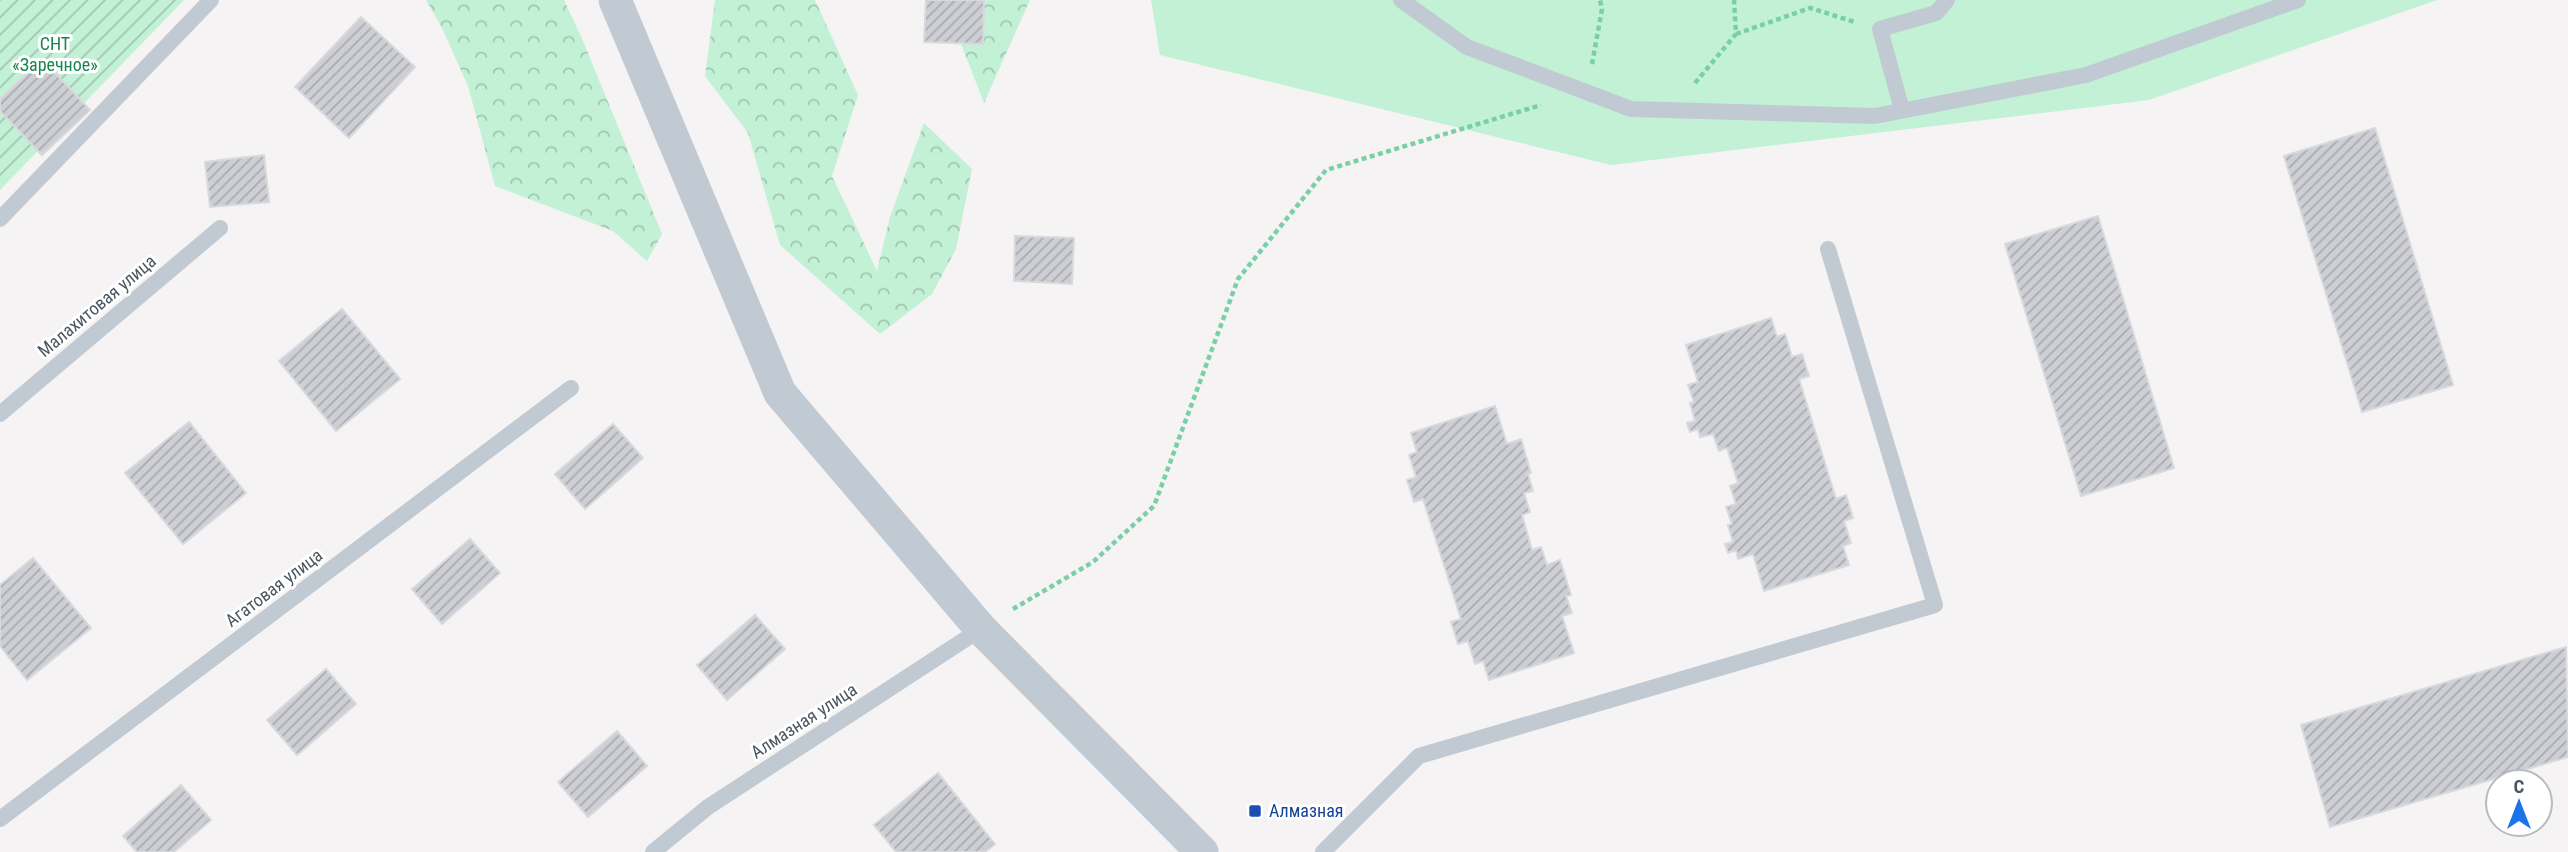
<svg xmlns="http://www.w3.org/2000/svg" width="2568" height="852" font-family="'Roboto Condensed',sans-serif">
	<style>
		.grass { fill: #c3f1d5 }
		.forest { fill: url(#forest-crowns) }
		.garden { fill: url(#garden-furrows) }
		.building { fill: url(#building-hatch); stroke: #d7d9de; stroke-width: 2 }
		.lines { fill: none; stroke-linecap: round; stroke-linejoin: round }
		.path { stroke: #7ad0a6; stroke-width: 4.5; stroke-dasharray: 5 3.5; stroke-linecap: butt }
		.service { stroke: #c1cad2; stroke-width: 16 }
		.minor { stroke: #c1cad2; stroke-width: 33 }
		.transit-dot { fill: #1a4fb4; stroke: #fff; stroke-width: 2.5 }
		.labels { text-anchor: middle; stroke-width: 6; stroke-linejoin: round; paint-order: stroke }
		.park-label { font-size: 18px; fill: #17864f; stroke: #fff }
		.street-label { font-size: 18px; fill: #4a5661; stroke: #fff }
		.transit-label { font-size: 18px; fill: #164399; stroke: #fff; text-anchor: start }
	</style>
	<defs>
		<pattern id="forest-crowns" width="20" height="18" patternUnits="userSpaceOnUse" patternTransform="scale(1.75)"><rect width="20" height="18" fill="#c3f1d5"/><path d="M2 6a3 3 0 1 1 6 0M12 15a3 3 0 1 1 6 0" fill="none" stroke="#a0c6b0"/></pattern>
		<pattern id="garden-furrows" width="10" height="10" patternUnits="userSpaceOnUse" patternTransform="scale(1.75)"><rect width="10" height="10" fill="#c3f1d5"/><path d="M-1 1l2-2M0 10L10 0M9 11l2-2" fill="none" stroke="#a0c6b0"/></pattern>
		<pattern id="building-hatch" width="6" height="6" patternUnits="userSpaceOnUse" patternTransform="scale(1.75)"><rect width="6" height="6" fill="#cdcfd5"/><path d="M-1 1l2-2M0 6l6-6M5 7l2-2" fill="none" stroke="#a8abb0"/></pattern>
	</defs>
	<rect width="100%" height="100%" fill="#f5f3f3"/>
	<path class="grass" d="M 1151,0 L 2437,0 L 2149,100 L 1611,165 L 1160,55 Z"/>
	<path class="forest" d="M 426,0 L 564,0 L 583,41 L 662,234 L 647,261 L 613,231 L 495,186 L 468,86 L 441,26 Z
		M 715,0 L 815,0 L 858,95 L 832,176 L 877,271 L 890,217 L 924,123 L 972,169 L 956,249 L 932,294 L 880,334 L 780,245 L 748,133 L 705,76 Z
		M 944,0 L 1030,0 L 984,103 Z"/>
	<path class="garden" d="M 0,0 L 184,0 L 0,190 Z"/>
	<path class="building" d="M 926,0 L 984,0 L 983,44 L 924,42 Z
		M 361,17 L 415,67 L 349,138 L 295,87 Z
		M 42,59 L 90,110 L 42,155 L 0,111 L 0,99 Z
		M 2375,128 L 2453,385 L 2362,412 L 2284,156 Z
		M 264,155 L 269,202 L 210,207 L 205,162 Z
		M 2098,216 L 2174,468 L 2081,496 L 2005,244 Z
		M 1015,236 L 1074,238 L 1072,284 L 1014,281 Z
		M 342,309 L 400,379 L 336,431 L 279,361 Z
		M 1771,318 L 1777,337 L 1785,334 L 1792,357 L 1802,354 L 1809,376 L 1799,379 L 1836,499 L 1846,495 L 1853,518 L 1844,521 L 1851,543 L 1843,546 L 1849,565 L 1764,591 L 1753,554 L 1738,559 L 1736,550 L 1728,553 L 1725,544 L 1733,542 L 1728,525 L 1732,524 L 1726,507 L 1736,504 L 1730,486 L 1738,483 L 1727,448 L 1719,451 L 1713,434 L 1700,437 L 1698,429 L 1690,432 L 1687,423 L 1695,421 L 1690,403 L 1694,402 L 1688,385 L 1698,382 L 1686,345 Z
		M 1495,406 L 1507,444 L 1521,439 L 1531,473 L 1528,474 L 1533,491 L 1524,493 L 1530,512 L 1522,515 L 1532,550 L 1541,547 L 1547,565 L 1560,560 L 1571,595 L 1566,596 L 1572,613 L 1562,616 L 1574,653 L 1489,680 L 1483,661 L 1475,664 L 1468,641 L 1458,644 L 1451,622 L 1461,619 L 1423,499 L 1414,502 L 1407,480 L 1416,477 L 1409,455 L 1417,452 L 1411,433 Z
		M 189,422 L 246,493 L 183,544 L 125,473 Z
		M 613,424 L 643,458 L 585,509 L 555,474 Z
		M 470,539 L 500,573 L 442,624 L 412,589 Z
		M 33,558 L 91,628 L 27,680 L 0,646 L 0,585 Z
		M 755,615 L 785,649 L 727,700 L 697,665 Z
		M 2566,647 L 2568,757 L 2330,827 L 2301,725 Z
		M 326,669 L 356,704 L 297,755 L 267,720 Z
		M 617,731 L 647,766 L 588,817 L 558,782 Z
		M 938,773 L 995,844 L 985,852 L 896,852 L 874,825 Z
		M 181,785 L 211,820 L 174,852 L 137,852 L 123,836 Z"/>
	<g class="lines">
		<path class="path" d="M 1736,34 L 1810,8 L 1855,22
			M 1592,64 L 1602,9 L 1600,0
			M 1695,83 L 1736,34 L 1734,0
			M 1013,609 L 1093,562 L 1154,506 L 1238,279 L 1326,170 L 1541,105"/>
		<path class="service" d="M 1401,0 L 1467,47 L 1631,109 L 1875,116 L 2086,75 L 2298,0
			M 1902,110 L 1880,29 L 1936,13 L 1947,0
			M 0,219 L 211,0
			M 0,414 L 220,228
			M 0,819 L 571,388
			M 653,852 L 708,807 L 981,629
			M 1323,852 L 1419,756 L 1935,605 L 1828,249"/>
		<path class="minor" d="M 615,0 L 780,393 L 981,629 L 1202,852"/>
	</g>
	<rect class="transit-dot" x="1248" y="804" width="14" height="14" rx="3.5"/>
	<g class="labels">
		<g class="park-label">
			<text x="55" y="50">СНТ<tspan x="55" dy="21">«Заречное»</tspan></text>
		</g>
		<g class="street-label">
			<text transform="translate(97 306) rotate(-40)" y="6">Малахитовая улица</text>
			<text transform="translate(274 588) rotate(-37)" y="6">Агатовая улица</text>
			<text transform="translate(804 721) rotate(-33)" y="6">Алмазная улица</text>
		</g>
		<g class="transit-label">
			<text x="1269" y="817">Алмазная</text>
		</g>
	</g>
	<g transform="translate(2519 803)"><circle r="33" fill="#ffffff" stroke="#b7bbc0" stroke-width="2"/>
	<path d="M0-5L12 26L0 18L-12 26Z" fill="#1a73e8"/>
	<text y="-10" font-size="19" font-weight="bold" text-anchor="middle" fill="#4a5661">С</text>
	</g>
</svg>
